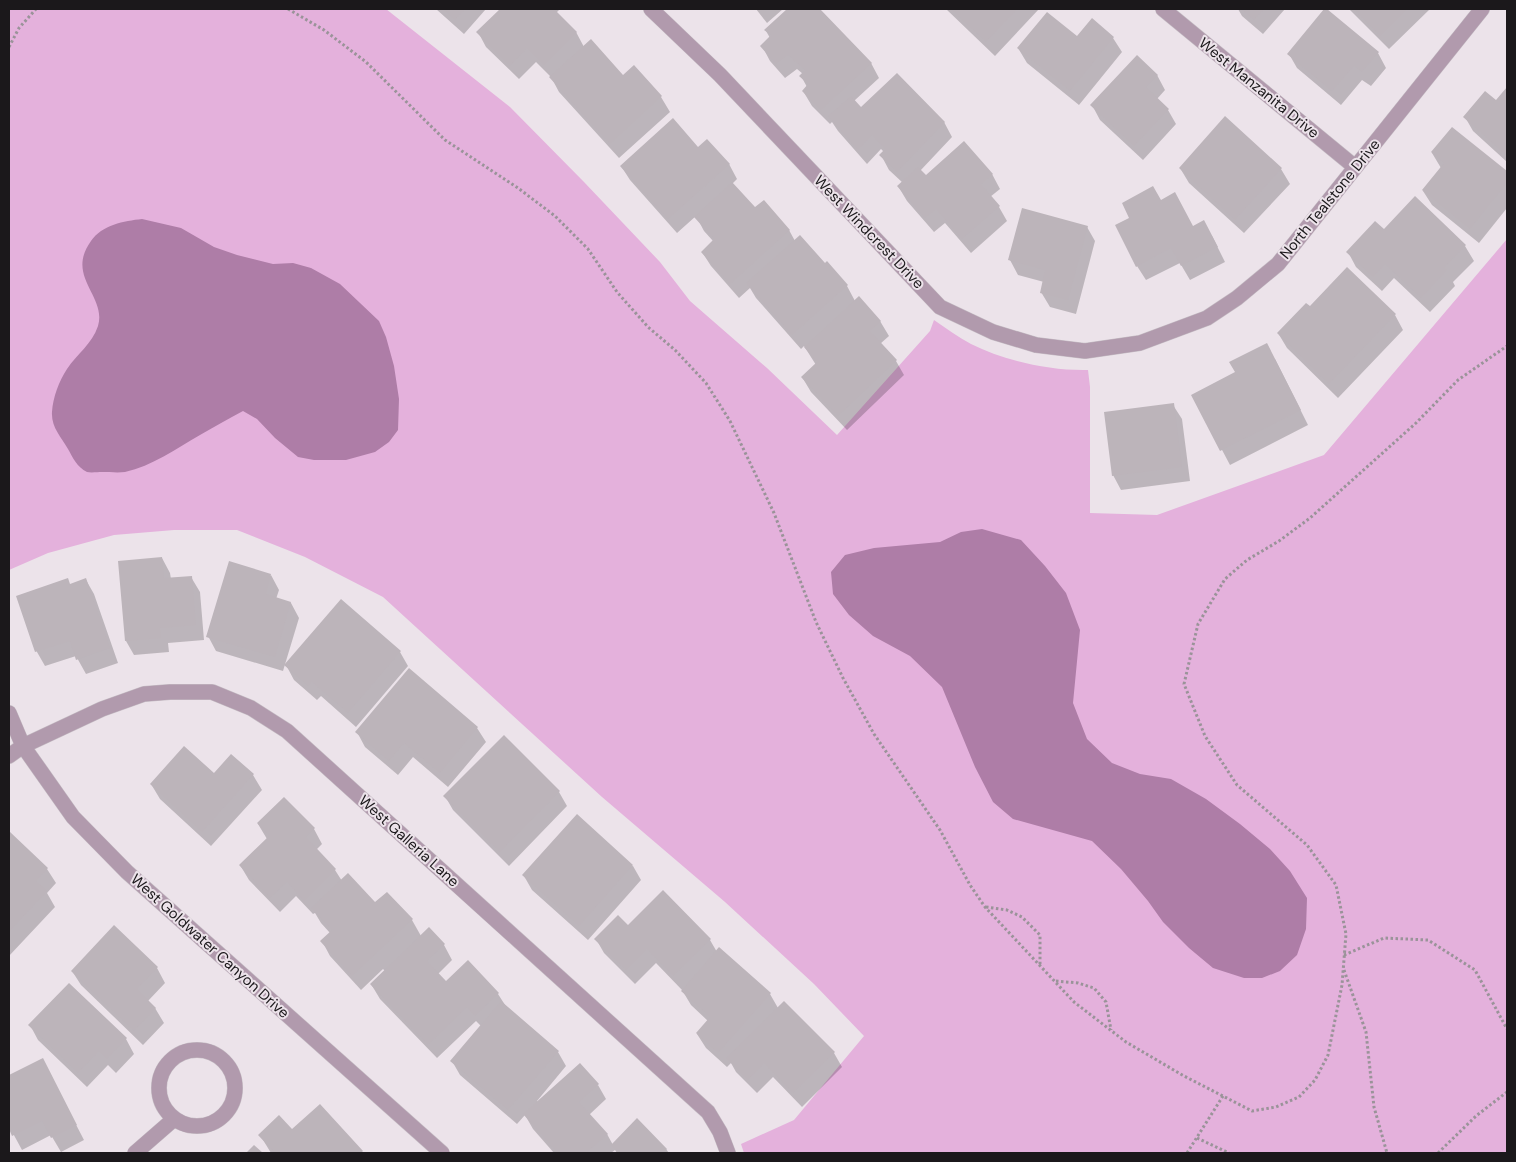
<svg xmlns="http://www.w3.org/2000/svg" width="1516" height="1162" font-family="'DM Sans',sans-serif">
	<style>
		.green { fill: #e4b1dc }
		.water { fill: #ae7da7 }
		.shadow { fill: #0003 }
		.building { fill: #bcb4ba }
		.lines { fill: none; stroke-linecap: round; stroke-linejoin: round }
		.minor-casing { stroke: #c6bec5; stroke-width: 16 }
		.path { stroke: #9a9399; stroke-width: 3; stroke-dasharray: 2.5 2.5; stroke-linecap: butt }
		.minor { stroke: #b19aad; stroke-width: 15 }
		.labels { text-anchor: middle; stroke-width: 4; stroke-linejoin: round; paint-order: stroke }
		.street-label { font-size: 15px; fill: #1b181b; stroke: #ece3ea }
	</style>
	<rect width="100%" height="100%" fill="#ece3ea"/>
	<path class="green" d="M 9,9 L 386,9 L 510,107 L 584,182 L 660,262 L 690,301 L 767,368 L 837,435 L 930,331 L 934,320 C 946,328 958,337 971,344 C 1005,361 1050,371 1088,370 L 1090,387 L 1090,513 L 1157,515 L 1324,455 L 1507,239 L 1507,1153 L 744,1153 L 741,1144 L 794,1120 L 864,1036 L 814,984 L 725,902 L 602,797 L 383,597 L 305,557 L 237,530 L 174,530 L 114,535 L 48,553 L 9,570 Z"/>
	<path class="water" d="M 142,219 L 181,228 L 214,247 L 237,255 L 273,264 L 293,263 L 311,268 L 340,284 L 379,321 L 386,337 L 394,366 L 399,399 L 398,430 L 389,442 L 375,452 L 346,460 L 314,460 L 298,457 L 275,438 L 257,419 L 243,411 C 228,419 214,427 200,435 C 176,449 152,466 125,472 C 118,473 109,472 102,472 C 98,472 91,473 87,472 C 77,467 73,458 68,449 C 61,437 51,427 52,412 C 53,397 59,381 67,369 C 77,354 92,344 98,326 C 107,296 65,277 91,241 C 102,225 124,221 142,219 Z
		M 982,529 L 1021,540 L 1045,566 L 1066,593 L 1080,630 L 1073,703 L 1087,739 L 1112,763 L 1140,774 L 1171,779 L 1206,799 L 1240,824 L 1270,849 L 1290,871 L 1307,898 L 1306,929 L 1297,955 L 1280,971 L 1262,978 L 1244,978 L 1213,968 L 1189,948 L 1163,922 L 1148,901 L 1121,869 L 1092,841 L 1013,819 L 993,802 L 975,767 L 942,687 L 910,656 L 873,636 L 849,615 L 833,594 L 831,572 L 845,555 L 874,548 L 940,542 L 961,532 Z"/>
	<path class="shadow" d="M 436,9 L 486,9 L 464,34 Z
		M 501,9 L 560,9 L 556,13 L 576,32 L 584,47 L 623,76 L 634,67 L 661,97 L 670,112 L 619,158 L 559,92 L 551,77 L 536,62 L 519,79 L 486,47 L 478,32 Z
		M 756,9 L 783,9 L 767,23 Z
		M 789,9 L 819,9 L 871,63 L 879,78 L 854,101 L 861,109 L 944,122 L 952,137 L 920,171 L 925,177 L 992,174 L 1000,189 L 990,197 L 999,207 L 1007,221 L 971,253 L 945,223 L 934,232 L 907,201 L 898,186 L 903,183 L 889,170 L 881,155 L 884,152 L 881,149 L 867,164 L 838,131 L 832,122 L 830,124 L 812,106 L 803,91 L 807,87 L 801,76 L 803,74 L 797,69 L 785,78 L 770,61 L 762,46 L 770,38 L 766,31 Z
		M 946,9 L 1039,9 L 995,56 Z
		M 1238,9 L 1285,9 L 1263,34 L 1242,16 Z
		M 1349,9 L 1430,9 L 1389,49 Z
		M 1077,38 L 1113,38 L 1122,52 L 1079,105 L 1027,63 L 1018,48 Z
		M 1378,53 L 1386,68 L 1371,86 L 1362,80 L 1341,105 L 1297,68 L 1289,54 Z
		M 1157,75 L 1165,90 L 1157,99 L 1168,110 L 1176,124 L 1143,160 L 1100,120 L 1092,105 Z
		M 1507,89 L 1507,162 L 1473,131 L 1465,117 L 1496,102 Z
		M 1225,118 L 1281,169 L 1290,184 L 1244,233 L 1189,183 L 1180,168 Z
		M 1452,128 L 1507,173 L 1507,208 L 1479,243 L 1432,205 L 1423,191 L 1441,168 L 1432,153 Z
		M 698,149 L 729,164 L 737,179 L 732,184 L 755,209 L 789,230 L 795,241 L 847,286 L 855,301 L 880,321 L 889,336 L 880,344 L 896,361 L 904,375 L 847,430 L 811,392 L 802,377 L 816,365 L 804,346 L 801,349 L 756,298 L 750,288 L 739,298 L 711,266 L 702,252 L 713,241 L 704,231 L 696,216 L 677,233 L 630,180 L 621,166 Z
		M 1415,198 L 1465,246 L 1474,261 L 1453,282 L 1455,286 L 1430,312 L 1394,278 L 1382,291 L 1356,267 L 1348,252 L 1384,231 Z
		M 1160,202 L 1193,227 L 1212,236 L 1225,262 L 1190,280 L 1180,263 L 1146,280 L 1137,266 L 1131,218 Z
		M 1087,227 L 1095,241 L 1076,314 L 1050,307 L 1041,292 L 1044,282 L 1018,275 L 1010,260 Z
		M 1395,315 L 1403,330 L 1338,398 L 1287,348 L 1278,333 Z
		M 1275,359 L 1308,425 L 1230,465 L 1193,395 L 1236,373 Z
		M 1173,405 L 1182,419 L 1190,481 L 1121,490 L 1113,475 Z
		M 162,558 L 170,573 L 171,579 L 191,577 L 200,592 L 204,640 L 168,643 L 169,652 L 134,655 L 126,641 Z
		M 271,575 L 279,590 L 276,599 L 291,603 L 299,618 L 283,671 L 216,651 L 208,636 Z
		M 86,580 L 94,594 L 118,663 L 86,674 L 76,656 L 45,666 L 37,652 L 18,596 L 70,585 Z
		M 400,652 L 408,666 L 356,727 L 321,696 L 317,700 L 294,680 L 286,665 Z
		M 477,728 L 486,742 L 448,787 L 413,757 L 398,775 L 365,747 L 357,732 Z
		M 231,755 L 253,775 L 262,790 L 211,846 L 160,799 L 151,784 L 214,775 Z
		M 559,792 L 567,806 L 509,866 L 453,810 L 445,796 Z
		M 258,824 L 314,829 L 322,844 L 316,850 L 335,870 L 342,881 L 375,904 L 387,893 L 412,920 L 421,936 L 444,945 L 452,960 L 438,974 L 446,983 L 498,994 L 507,1008 L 558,1052 L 566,1066 L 537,1101 L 538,1102 L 598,1085 L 606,1099 L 589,1115 L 607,1134 L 613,1145 L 666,1149 L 669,1153 L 617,1153 L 615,1150 L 611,1153 L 554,1153 L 533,1129 L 525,1115 L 517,1124 L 460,1075 L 452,1061 L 481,1026 L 476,1021 L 437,1058 L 380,999 L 371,984 L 385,971 L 383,969 L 361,990 L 330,956 L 322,941 L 330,933 L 321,923 L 315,913 L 313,914 L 296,896 L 280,912 L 249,880 L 240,865 L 267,839 Z
		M 9,832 L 47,869 L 56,883 L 47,893 L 55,907 L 9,956 Z
		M 633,866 L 641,880 L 588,940 L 532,890 L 524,876 Z
		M 114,927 L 157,968 L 165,983 L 148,1001 L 155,1008 L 164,1023 L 143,1045 L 81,985 L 72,971 Z
		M 627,927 L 710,940 L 717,952 L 770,994 L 778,1008 L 834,1053 L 842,1067 L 802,1107 L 773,1077 L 757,1093 L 736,1072 L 731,1063 L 727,1067 L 706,1048 L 697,1034 L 708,1021 L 691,1005 L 682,990 L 656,963 L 635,984 L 604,953 L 596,939 Z
		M 69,984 L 126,1039 L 134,1054 L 116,1073 L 108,1065 L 87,1087 L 38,1040 L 30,1025 Z
		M 42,1059 L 84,1140 L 61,1152 L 51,1135 L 22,1150 L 9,1126 L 9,1077 Z
		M 292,1131 L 362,1151 L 363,1153 L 271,1153 L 260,1135 Z"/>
	<path class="building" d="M 443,9 L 465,9 L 455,20 Z
		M 500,9 L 554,9 L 577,32 L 544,65 L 527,48 L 510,66 L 476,32 Z
		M 787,9 L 820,9 L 872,63 L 821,110 L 802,91 L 808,84 L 799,76 L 805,70 L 788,55 L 776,64 L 760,46 L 771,35 L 764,30 Z
		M 951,9 L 1017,9 L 986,42 Z
		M 1241,9 L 1264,9 L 1254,20 Z
		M 1324,9 L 1327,9 L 1379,52 L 1362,72 L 1354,66 L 1332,91 L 1287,54 Z
		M 1354,9 L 1407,9 L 1380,36 Z
		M 1047,12 L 1077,36 L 1092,18 L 1114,37 L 1070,91 L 1017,48 Z
		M 591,39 L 623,75 L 634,65 L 662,96 L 610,144 L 549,77 Z
		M 1137,55 L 1158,75 L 1146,87 L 1169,109 L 1134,146 L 1090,105 Z
		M 897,73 L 945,122 L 897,172 L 879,155 L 885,149 L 872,135 L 858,150 L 828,116 L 851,96 L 861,107 Z
		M 1507,87 L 1507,156 L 1463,117 L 1485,91 L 1496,100 Z
		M 1225,116 L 1282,168 L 1235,220 L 1179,168 Z
		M 673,118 L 698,147 L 707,139 L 730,164 L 668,219 L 620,166 Z
		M 1452,127 L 1507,171 L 1507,183 L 1470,229 L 1422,190 L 1444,163 L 1431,152 Z
		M 964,141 L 993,174 L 981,184 L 1000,206 L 962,239 L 936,209 L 925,218 L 897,186 L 918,167 L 926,175 Z
		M 732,182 L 755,207 L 764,200 L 790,230 L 730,284 L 701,252 L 714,239 L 694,217 Z
		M 1153,186 L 1161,200 L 1175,192 L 1193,226 L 1204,220 L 1218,247 L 1181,266 L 1171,248 L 1136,267 L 1115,225 L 1129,218 L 1122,203 Z
		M 1415,196 L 1466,245 L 1444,268 L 1447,270 L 1421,298 L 1385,264 L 1373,277 L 1346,252 L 1375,221 L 1384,229 Z
		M 1022,208 L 1088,226 L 1068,300 L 1040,293 L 1045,270 L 1008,260 Z
		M 800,235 L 825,263 L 827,261 L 848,285 L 792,335 L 746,283 Z
		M 1347,267 L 1396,314 L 1329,384 L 1277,333 L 1306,303 L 1310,306 Z
		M 859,296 L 881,321 L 870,331 L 897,360 L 838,416 L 801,377 L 817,362 L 804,347 Z
		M 1267,343 L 1301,410 L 1220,451 L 1191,395 L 1235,372 L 1229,362 Z
		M 1174,403 L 1182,467 L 1112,476 L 1104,412 Z
		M 162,557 L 164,578 L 192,576 L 196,625 L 160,628 L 161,638 L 125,641 L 118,561 Z
		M 229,561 L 271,574 L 266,594 L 291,602 L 275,657 L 206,637 Z
		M 68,578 L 70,584 L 86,578 L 110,648 L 76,660 L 70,641 L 35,652 L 16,596 Z
		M 341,599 L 401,651 L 348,713 L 312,682 L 308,686 L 284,665 Z
		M 409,668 L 478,727 L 440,773 L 404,743 L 389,761 L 355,732 Z
		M 504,735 L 560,791 L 500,852 L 443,796 Z
		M 184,746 L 214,773 L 231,754 L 254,774 L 202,832 L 150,784 Z
		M 284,797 L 315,828 L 306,837 L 336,869 L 304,901 L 287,882 L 270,898 L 239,865 L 269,836 L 257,823 Z
		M 577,814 L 633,865 L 579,926 L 522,875 Z
		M 9,831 L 48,868 L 36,881 L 47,891 L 9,932 Z
		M 348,873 L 375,902 L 387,892 L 413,919 L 352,976 L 320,941 L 332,930 L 311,908 Z
		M 663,890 L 711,939 L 673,976 L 647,949 L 626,970 L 594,939 L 618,915 L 628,925 Z
		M 114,925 L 158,967 L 137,989 L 156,1008 L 134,1031 L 71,971 Z
		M 429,927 L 445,944 L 427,961 L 446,981 L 468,960 L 499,993 L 475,1016 L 467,1007 L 428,1045 L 370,984 Z
		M 719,947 L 771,993 L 718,1053 L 696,1033 L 710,1017 L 681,991 Z
		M 69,983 L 127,1038 L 107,1059 L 99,1051 L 78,1073 L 28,1025 Z
		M 501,1001 L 559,1051 L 508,1110 L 450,1061 Z
		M 784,1001 L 835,1052 L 793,1093 L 764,1063 L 748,1080 L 726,1058 Z
		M 43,1058 L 77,1125 L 51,1138 L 42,1121 L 12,1136 L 9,1129 L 9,1075 Z
		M 580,1063 L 599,1084 L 579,1102 L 608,1134 L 586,1153 L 558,1153 L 523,1114 Z
		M 320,1104 L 363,1151 L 360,1153 L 275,1153 L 258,1135 L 279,1115 L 292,1129 Z
		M 637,1118 L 667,1149 L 663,1153 L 619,1153 L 611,1145 Z
		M 254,1145 L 263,1153 L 246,1153 Z"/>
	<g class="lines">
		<defs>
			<path id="minor" d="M 651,9 L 720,75 L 940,307 L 993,332 L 1036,345 L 1085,351 L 1140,343 L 1207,318 L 1237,298 L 1278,264 L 1482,9
				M 1163,9 L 1355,167
				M 9,713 L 23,746 L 73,817 L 127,872 L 442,1153
				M 9,756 L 23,746 L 102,709 L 144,694 L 170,692 L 212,692 L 251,708 L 287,731 L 708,1112 L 720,1132 L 728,1153
				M159 1088a38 38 0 1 1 76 0a38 38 0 1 1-76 0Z
				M 135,1153 L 174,1119"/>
		</defs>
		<use href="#minor" class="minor-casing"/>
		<path class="path" d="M 288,9 L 324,30 L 366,62 L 445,140 L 518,188 L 555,216 L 588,249 L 617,292 L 648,327 L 675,350 L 706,383 L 730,421 L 774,513 L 816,622 L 843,678 L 874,734 L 940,830 L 970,885 L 985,907 L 1074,1002 L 1126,1042 L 1184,1076 L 1252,1111 L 1276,1107 L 1299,1097 L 1315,1080 L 1328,1055 L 1342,985 L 1346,934 L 1336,885 L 1307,845 L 1237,785 L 1205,736 L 1184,684 L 1198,624 L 1225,579 L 1247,560 L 1279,541 L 1310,518 L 1416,423 L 1458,380 L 1507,346
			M 9,47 L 19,28 L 36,9
			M 986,907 L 1007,910 L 1022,917 L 1040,935 L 1040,965
			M 1344,955 L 1384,938 L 1428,940 L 1475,970 L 1507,1029
			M 1344,970 L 1366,1032 L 1374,1107 L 1387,1153
			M 1056,981 L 1078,983 L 1094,988 L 1106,1002 L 1111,1030
			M 1197,1138 L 1229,1153
			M 1187,1153 L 1223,1096
			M 1438,1153 L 1476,1116 L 1507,1092"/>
		<use href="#minor" class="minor"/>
	</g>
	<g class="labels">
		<g class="street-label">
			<text transform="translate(1259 88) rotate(39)" y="5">West Manzanita Drive</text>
			<text transform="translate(1330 199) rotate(-51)" y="5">North Tealstone Drive</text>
			<text transform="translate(869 232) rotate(46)" y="5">West Windcrest Drive</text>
			<text transform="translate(409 841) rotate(42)" y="5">West Galleria Lane</text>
			<text transform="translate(210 946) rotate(42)" y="5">West Goldwater Canyon Drive</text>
		</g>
	</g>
	<rect width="1516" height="1162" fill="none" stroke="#1b181b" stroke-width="20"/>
</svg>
